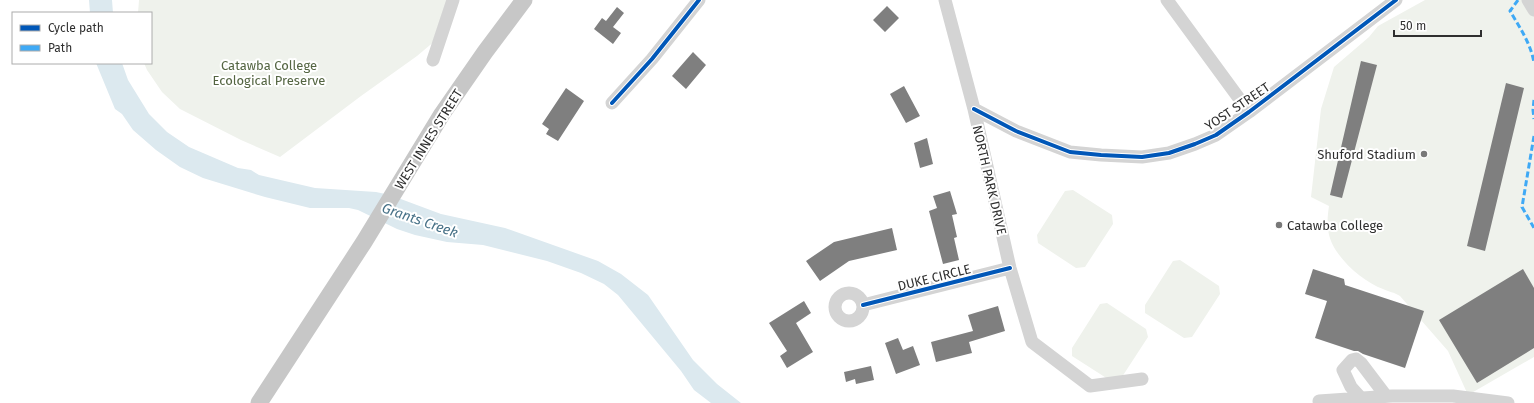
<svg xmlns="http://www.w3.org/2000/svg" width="1534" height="403" font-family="'Fira Sans',sans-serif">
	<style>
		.green { fill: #eff2ec }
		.water { fill: #dce9ef }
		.building { fill: #7f7f7f }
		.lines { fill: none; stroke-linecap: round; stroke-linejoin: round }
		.minor { stroke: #d4d4d4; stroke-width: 13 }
		.major { stroke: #c7c7c7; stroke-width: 17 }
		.quiet { stroke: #3fa9f5; stroke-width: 3; stroke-dasharray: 6 3; stroke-linecap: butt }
		.cycleway-casing { stroke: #fff; stroke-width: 6 }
		.cycleway { stroke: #0057b8; stroke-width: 4 }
		.poi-dot { fill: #787878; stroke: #fff; stroke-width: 1.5 }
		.labels { text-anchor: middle; stroke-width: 4; stroke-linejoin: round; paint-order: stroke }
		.park-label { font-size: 13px; fill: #546542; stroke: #fff }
		.street-label { font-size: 13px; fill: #2f2f2f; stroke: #fff }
		.poi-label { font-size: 13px; fill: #2f2f2f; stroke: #fff; text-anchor: end }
		.water-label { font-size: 14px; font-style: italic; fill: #477187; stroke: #fff }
	</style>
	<rect width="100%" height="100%" fill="#fff"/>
	<path class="green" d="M 139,0 L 456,0 L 436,40 L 417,56 L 361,96 L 280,157 L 241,140 L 180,109 L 162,92 L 147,70 L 144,63 L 151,63 L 151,13 L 138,13 Z
		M 1425,0 L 1534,0 L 1534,357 L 1468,395 L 1448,351 L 1400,296 C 1394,292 1389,292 1383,289 C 1361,281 1329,253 1328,228 C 1327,221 1328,213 1329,206 L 1311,197 L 1321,109 L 1334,67 L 1369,37 L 1378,26 Z
		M 1073,190 L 1112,215 L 1113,224 L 1085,267 L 1076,268 L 1038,243 L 1037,235 L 1065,191 Z
		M 1180,260 L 1219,286 L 1220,294 L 1192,337 L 1184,338 L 1145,313 L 1145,305 L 1173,261 Z
		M 1107,303 L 1146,329 L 1148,337 L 1120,380 L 1111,381 L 1072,356 L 1072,348 L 1100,304 Z"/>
	<path class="water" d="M 89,0 L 112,0 L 113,13 L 90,13 Z
		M 96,63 L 122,63 L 128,80 L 149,114 L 167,132 L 189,147 L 238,168 L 251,170 L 259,175 L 315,188 L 376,192 L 390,195 L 441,214 L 505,228 L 598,261 L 621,274 L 648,295 L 693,360 L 717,384 L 741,403 L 711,403 L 694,390 L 681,371 L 618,295 L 604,284 L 581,273 L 547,261 L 483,245 L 447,242 L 415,235 L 397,229 L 358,210 L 349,208 L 310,208 L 265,197 L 203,178 L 180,167 L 156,150 L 133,130 L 122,114 L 115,109 Z"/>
	<path class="building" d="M 887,6 L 899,18 L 885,32 L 873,20 Z
		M 617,7 L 624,13 L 613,27 L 621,33 L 613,44 L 594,29 L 602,18 L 606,21 Z
		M 693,52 L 706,65 L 686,89 L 672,76 Z
		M 1361,61 L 1377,65 L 1342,198 L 1330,195 Z
		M 1506,83 L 1524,88 L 1485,251 L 1467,246 Z
		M 904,86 L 920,116 L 906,123 L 890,94 Z
		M 566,88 L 584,101 L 558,141 L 546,134 L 549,129 L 542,124 Z
		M 927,138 L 933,164 L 920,168 L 914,143 Z
		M 950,191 L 957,214 L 952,215 L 957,237 L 954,238 L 959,260 L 943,264 L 929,211 L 937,208 L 933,196 Z
		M 892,228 L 897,250 L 849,261 L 820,281 L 806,261 L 834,242 Z
		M 1313,269 L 1344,279 L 1345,285 L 1424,311 L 1405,368 L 1363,354 L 1358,351 L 1354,351 L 1315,338 L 1327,301 L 1305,294 Z
		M 1523,269 L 1534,288 L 1534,348 L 1477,383 L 1439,320 Z
		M 804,301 L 811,313 L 796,323 L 813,352 L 787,368 L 780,356 L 787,351 L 769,323 Z
		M 998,306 L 1005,331 L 969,342 L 972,353 L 936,362 L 931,342 L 973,331 L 968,315 Z
		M 898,338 L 903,350 L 913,346 L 920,365 L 896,374 L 885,343 Z
		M 871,366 L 874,380 L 856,384 L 855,379 L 846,382 L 844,372 Z"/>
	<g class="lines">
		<path class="minor" d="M 945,0 L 974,109 L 1010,268 L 1032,342 L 1090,386 L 1142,379
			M 1167,0 L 1249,112
			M 1528,0 L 1534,10
			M 433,60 L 453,0
			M 612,103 L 652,59 L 699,0
			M 974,109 L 1016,131 L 1070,152 L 1101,155 L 1142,157 L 1169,153 L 1195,144 L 1216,135 L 1249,112 L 1396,0
			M835 307a14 14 0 1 1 28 0a14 14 0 1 1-28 0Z
			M 863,305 L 1010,268
			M 1361,398 L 1351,387 L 1343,370 L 1352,360 L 1356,359 L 1361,363 L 1386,396
			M 1319,401 L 1392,396 L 1453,396 L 1508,403"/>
		<path class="major" d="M 259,403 L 364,242 L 442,114 L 485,52 L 524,0"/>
		<path class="quiet" d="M 1518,0 L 1510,11 C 1520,28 1531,44 1534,63
			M 1534,100 L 1533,110 L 1534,119
			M 1534,136 L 1522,207 L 1534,228"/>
		<defs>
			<path id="cycleway" d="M 612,103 L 652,59 L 699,0
				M 974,109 L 1016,131 L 1070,152 L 1101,155 L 1142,157 L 1169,153 L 1195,144 L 1216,135 L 1249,112 L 1396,0
				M 863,305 L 1010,268"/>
		</defs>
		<use href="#cycleway" class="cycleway-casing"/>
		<use href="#cycleway" class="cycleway"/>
	</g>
	<g class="poi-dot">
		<circle cx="1424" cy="154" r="4"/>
		<circle cx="1279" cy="225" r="4"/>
	</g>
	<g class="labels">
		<g class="park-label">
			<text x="269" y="70">Catawba College<tspan x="269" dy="15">Ecological Preserve</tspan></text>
		</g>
		<g class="street-label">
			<text transform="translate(1237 106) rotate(-34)" y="5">YOST STREET</text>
			<text transform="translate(428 139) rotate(-58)" y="5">WEST INNES STREET</text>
			<text transform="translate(990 180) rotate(77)" y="5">NORTH PARK DRIVE</text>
			<text transform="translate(934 277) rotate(-14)" y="5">DUKE CIRCLE</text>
		</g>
		<g class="poi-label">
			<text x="1416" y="159">Shuford Stadium</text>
			<text x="1287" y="230" text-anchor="start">Catawba College</text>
		</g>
		<g class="water-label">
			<text transform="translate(420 220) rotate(19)" y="5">Grants Creek</text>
		</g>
	</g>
	<rect x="12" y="12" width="140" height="52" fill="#ffffff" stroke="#acacac"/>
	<rect x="20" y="25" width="20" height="6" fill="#0057b8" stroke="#acacac"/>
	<text x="48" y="32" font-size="12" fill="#2f2f2f">Cycle path</text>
	<rect x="20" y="45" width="20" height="6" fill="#3fa9f5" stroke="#acacac"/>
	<text x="48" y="52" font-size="12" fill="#2f2f2f">Path</text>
	<path d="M1394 30v6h87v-6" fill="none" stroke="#2f2f2f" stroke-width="2"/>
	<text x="1400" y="30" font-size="12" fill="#2f2f2f" stroke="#ffffff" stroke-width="3" paint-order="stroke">50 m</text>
</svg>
